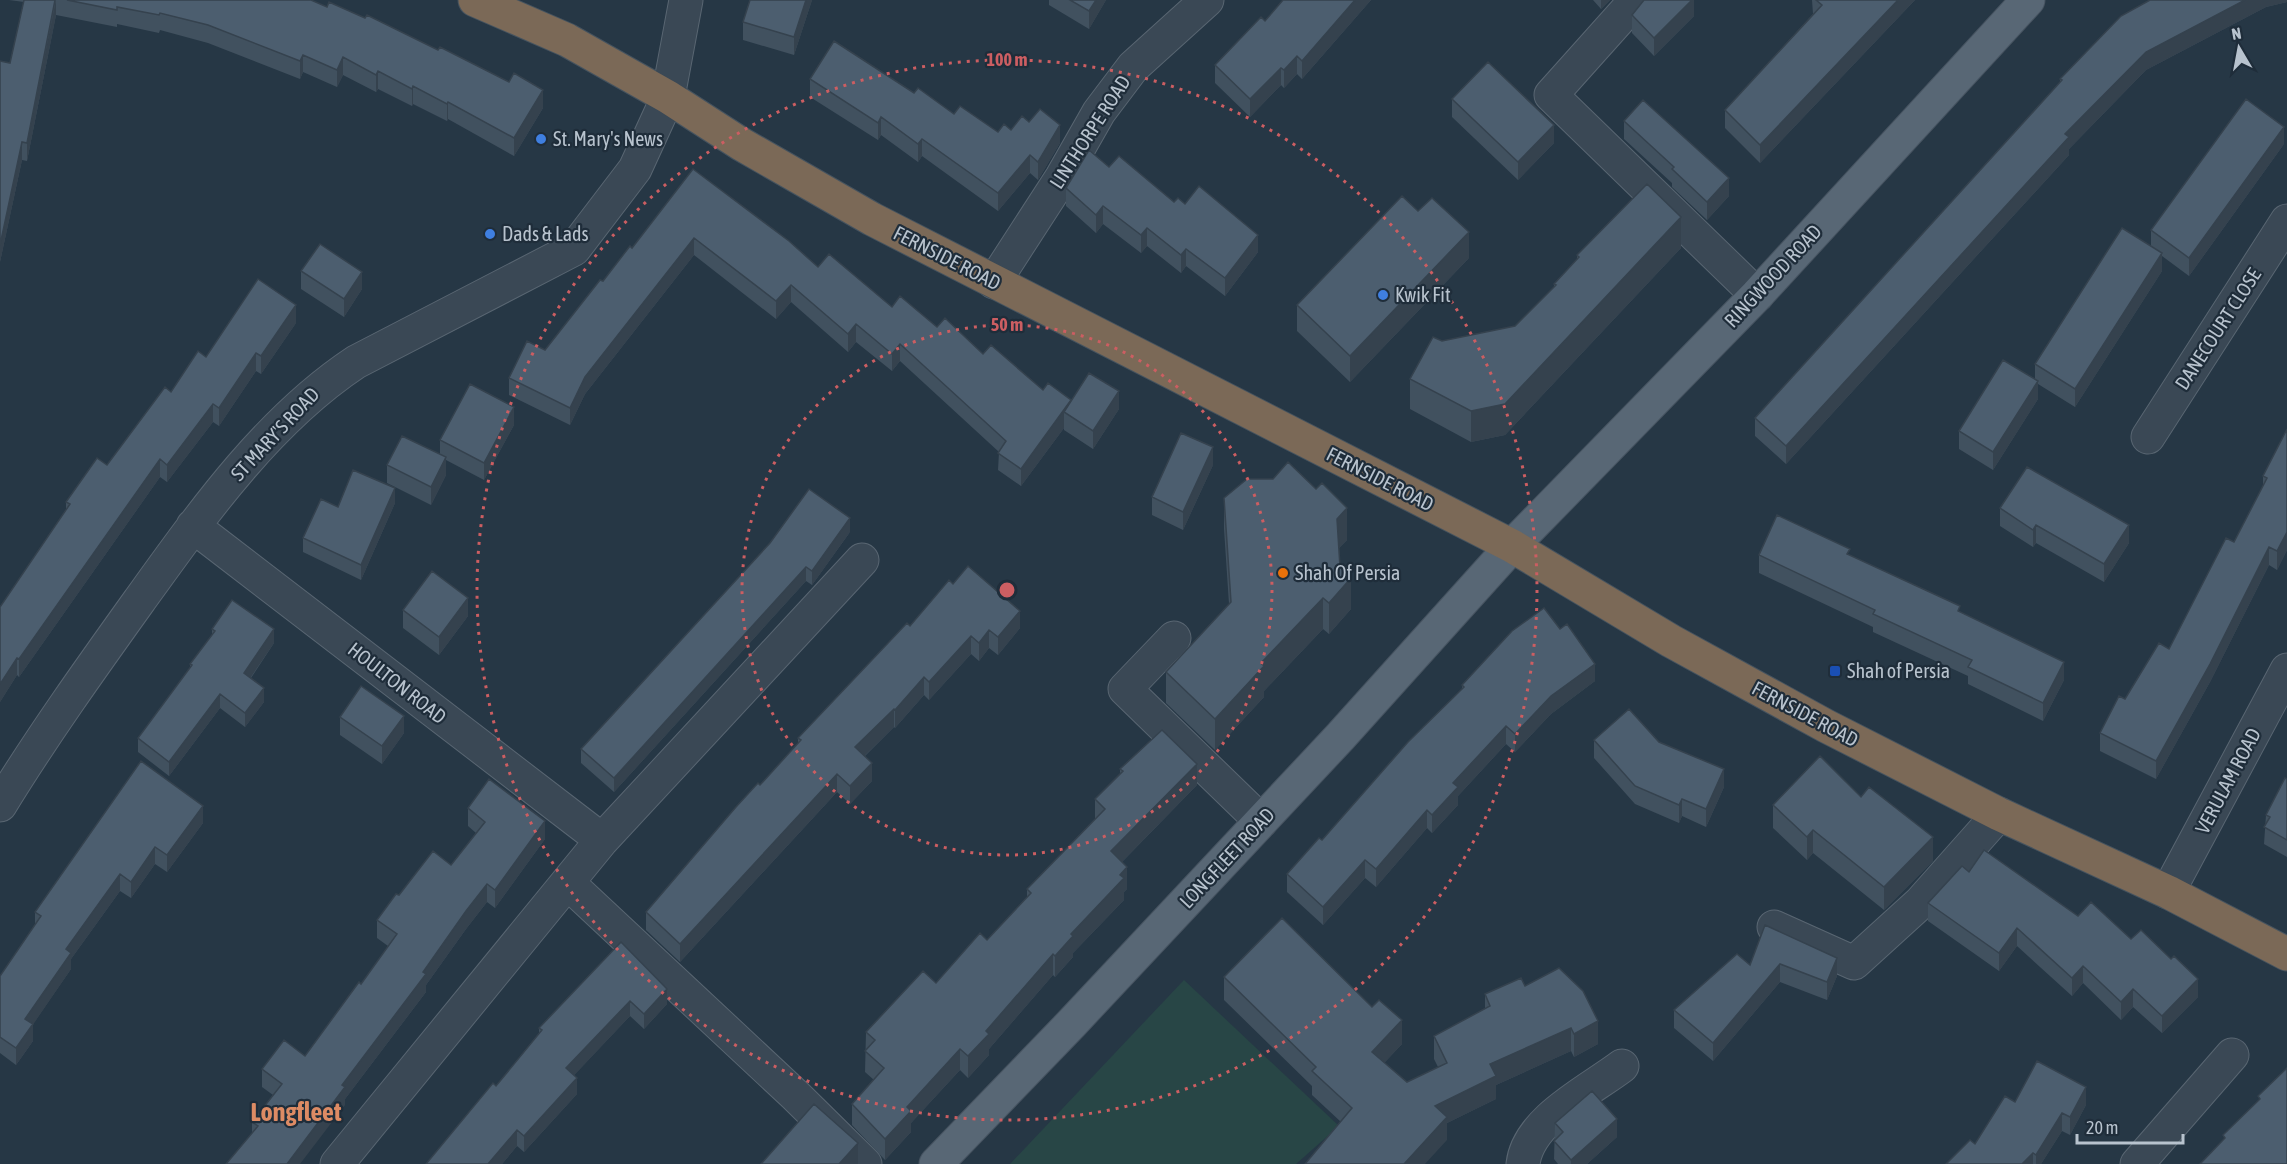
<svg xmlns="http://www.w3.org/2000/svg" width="2287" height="1164" font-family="'Asap Condensed',sans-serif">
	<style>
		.green { fill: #284646 }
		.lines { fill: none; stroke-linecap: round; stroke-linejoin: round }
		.minor-casing { stroke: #596672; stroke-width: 35 }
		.major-casing { stroke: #475461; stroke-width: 35 }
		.highway-casing { stroke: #45535f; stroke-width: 35 }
		.minor { stroke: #3a4855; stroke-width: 33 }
		.major { stroke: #586775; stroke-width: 33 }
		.highway { stroke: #7b6957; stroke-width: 33 }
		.wall { fill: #41515f }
		.shaded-wall { fill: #35424e }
		.building { fill: #4c5e6f; stroke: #35424e; stroke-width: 1.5 }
		.ring { fill: none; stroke: #cc5e62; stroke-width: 3; stroke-dasharray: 3 6 }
		.shop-dot { fill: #3f7fe0; stroke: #1f2d3a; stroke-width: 2 }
		.food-dot { fill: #e8710a; stroke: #1f2d3a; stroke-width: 2 }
		.transit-dot { fill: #1a4fb4; stroke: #1f2d3a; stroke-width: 2 }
		.labels { text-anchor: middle; stroke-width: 4.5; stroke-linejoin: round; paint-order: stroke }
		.street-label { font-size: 20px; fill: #b8c3ce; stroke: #1f2d3a }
		.poi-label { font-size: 20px; fill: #b8c3ce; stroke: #1f2d3a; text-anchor: start }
		.district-label { font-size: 26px; font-weight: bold; fill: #dd8b64; stroke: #1f2d3a }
		.centre { fill: #cc5e62; stroke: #1f2d3a; stroke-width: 3 }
		.ring-label { font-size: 18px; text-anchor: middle; font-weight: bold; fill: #cc5e62; stroke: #1f2d3a; stroke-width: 4.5; stroke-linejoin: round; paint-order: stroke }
	</style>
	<rect width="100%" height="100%" fill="#263745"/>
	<path class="green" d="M 1184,980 L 1339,1126 L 1296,1164 L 1010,1164 Z"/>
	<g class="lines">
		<defs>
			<path id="minor" d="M 1636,0 L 1551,95 L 1757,295
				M 994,282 L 1062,177 L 1099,112 L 1133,67 L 1207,0
				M 2148,437 L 2287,221
				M 193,526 L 602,840
				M 1174,638 L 1125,689 L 1261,821
				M 0,805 C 43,735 91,668 139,601 C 201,515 267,421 356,362 L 574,249 L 635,169 L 668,97 L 686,0
				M 568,883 L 796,1096 L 865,1164
				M 2168,892 L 2287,670
				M 1774,927 L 1854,963 L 1920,903 L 1999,814
				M 337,1164 L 602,840 L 862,560
				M 1523,1164 C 1528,1120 1589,1091 1622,1066
				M 2137,1164 L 2232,1055"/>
			<path id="major" d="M 936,1164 L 1072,1023 L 1340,737 L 1512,546 L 1757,295 L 2028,0"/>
			<path id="highway" d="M 475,0 L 567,40 L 668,97 L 741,144 L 872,219 L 1512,546 L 1671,641 L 1826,726 L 1999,814 L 2168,892 L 2287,954"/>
		</defs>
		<use href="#minor" class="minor-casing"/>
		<use href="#major" class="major-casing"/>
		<use href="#highway" class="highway-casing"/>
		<use href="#minor" class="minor"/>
		<use href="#major" class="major"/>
		<use href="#highway" class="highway"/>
	</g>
	<path class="wall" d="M 9,0 L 311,0 L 543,108 L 514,156 L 448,119 L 447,121 L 413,104 L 412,106 L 378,89 L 376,92 L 343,75 L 337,87 L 303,72 L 300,79 L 208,43 L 160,30 L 159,33 L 117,24 L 117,27 L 56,15 L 27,161 L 22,160 L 0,262 L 0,61 L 10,63 L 24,2 Z
		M 750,0 L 812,0 L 794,55 L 743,40 L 743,22 Z
		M 1049,0 L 1106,0 L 1089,29 L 1049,5 Z
		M 1283,0 L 1371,0 L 1302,79 L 1297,74 L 1284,88 L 1281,85 L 1250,117 L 1215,83 L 1215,65 L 1265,21 Z
		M 1593,0 L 1610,0 L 1601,9 Z
		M 1694,0 L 1694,16 L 1654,56 L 1632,33 L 1632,15 Z
		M 1812,0 L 1915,0 L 1760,163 L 1725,128 L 1725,110 L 1813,14 Z
		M 2150,0 L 2287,0 L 2287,2 L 2266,7 L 2146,70 L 2069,149 L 2069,155 L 1786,464 L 1755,436 L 1755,418 L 2060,82 L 2060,79 Z
		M 810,79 L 914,93 L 954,114 L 998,132 L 1011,130 L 1029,122 L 1060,143 L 1038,180 L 1030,173 L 998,211 L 922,156 L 918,162 L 881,135 L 878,140 L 810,97 Z
		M 1452,99 L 1554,143 L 1518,180 L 1452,117 Z
		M 1624,121 L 1729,196 L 1707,220 L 1672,187 L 1672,183 L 1624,139 Z
		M 2284,144 L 2189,276 L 2162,256 L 2162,271 L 2075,407 L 2038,384 L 2038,399 L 1993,470 L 1959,449 L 1959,431 L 2035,379 L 2035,364 L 2151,246 L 2151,230 Z
		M 1109,167 L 1174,202 L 1185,204 L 1258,252 L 1225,296 L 1186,266 L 1181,273 L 1147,246 L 1141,253 L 1103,224 L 1096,233 L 1066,206 L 1066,188 Z
		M 693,169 L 818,267 L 892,307 L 937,327 L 983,354 L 1043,390 L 1071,400 L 1119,409 L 1093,449 L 1064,430 L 1064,428 L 1021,486 L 998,470 L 999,452 L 900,361 L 892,371 L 856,342 L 848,352 L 791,302 L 776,319 L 694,255 L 585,394 L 570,425 L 509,395 L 509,378 L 545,350 L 603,281 L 632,248 Z
		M 1681,248 L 1505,435 L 1471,442 L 1410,409 L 1410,379 L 1442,341 L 1515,326 L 1554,287 L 1554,284 L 1577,260 L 1577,255 Z
		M 1469,258 L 1350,382 L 1297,331 L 1297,305 Z
		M 301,271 L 362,289 L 344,317 L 301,289 Z
		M 296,323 L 261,374 L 256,371 L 219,426 L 213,422 L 167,482 L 160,477 L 19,677 L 17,675 L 0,702 L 0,607 L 66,510 L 66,502 L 107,465 L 171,392 L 206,357 Z
		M 514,425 L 484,480 L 446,460 L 446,475 L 431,505 L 387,483 L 387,465 L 440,455 L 440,440 Z
		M 2287,429 L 2287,550 L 2277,570 L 2269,565 L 2210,682 L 2156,779 L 2100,751 L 2100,733 L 2125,699 L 2169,649 L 2234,542 L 2263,486 L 2263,476 Z
		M 1213,465 L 1183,530 L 1152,515 L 1152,497 Z
		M 1224,498 L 1347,540 L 1339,548 L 1340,567 L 1351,609 L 1329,634 L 1323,629 L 1264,691 L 1264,697 L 1215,750 L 1166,703 L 1166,672 L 1229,604 L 1224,529 Z
		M 395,503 L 361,580 L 303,552 L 303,538 L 338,507 Z
		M 2000,508 L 2129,543 L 2104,582 L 2036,543 L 2033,547 L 2000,526 Z
		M 850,532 L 812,585 L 806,581 L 614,792 L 581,763 L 581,749 Z
		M 1759,555 L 1850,555 L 1960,612 L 2064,680 L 2043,721 L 1968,684 L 1968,676 L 1873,632 L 1873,627 L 1759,573 Z
		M 953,584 L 1020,628 L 998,655 L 989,648 L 979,661 L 971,654 L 929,700 L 924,695 L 895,728 L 894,727 L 865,756 L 872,781 L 850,804 L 837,792 L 680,962 L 646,930 L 646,912 L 798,743 L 798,738 L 910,626 Z
		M 403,610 L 468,616 L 439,655 L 403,628 Z
		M 212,629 L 274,643 L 251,678 L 264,702 L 245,727 L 220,708 L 169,776 L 138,752 L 138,738 L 190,668 L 190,664 L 212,635 Z
		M 1595,681 L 1551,714 L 1515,752 L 1506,744 L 1458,796 L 1458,805 L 1432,833 L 1427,828 L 1376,887 L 1365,878 L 1323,925 L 1287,892 L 1287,874 L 1322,840 L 1462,689 L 1462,685 Z
		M 340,717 L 404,733 L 382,764 L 340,735 Z
		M 1594,740 L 1659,742 L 1724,787 L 1706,827 L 1682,816 L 1679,823 L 1635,804 L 1594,758 Z
		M 141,761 L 203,823 L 167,872 L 155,864 L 131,898 L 120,891 L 71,959 L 71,969 L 33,1024 L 33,1041 L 16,1065 L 0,1053 L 0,976 L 35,926 L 35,912 Z
		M 1120,769 L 1197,785 L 1122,862 L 1127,889 L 1124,892 L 1124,900 L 1073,953 L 1073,957 L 1055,977 L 1053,975 L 989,1049 L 989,1055 L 968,1078 L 960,1070 L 911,1123 L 911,1132 L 885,1160 L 852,1125 L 852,1104 L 874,1080 L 865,1072 L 866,1032 L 936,983 L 987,940 L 1027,897 L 1027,889 L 1095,819 L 1095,799 L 1120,774 Z
		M 2287,779 L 2287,857 L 2264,844 L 2266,815 Z
		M 1861,797 L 1933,861 L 1884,910 L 1813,853 L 1807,860 L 1773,828 L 1773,805 Z
		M 468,808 L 545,839 L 495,908 L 487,902 L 466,929 L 426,985 L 426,992 L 345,1099 L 345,1105 L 252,1133 L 252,1122 L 273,1095 L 262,1087 L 262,1069 L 305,1056 L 361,984 L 388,946 L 377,938 L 377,920 L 399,895 L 451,865 L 476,833 L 468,826 Z
		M 1969,872 L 2131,939 L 2198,997 L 2162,1033 L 2133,1007 L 2121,1020 L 2083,983 L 2072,996 L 2017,946 L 1999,971 L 1928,921 L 1928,903 Z
		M 1765,925 L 1837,976 L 1827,1000 L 1780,982 L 1713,1061 L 1674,1028 L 1674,1010 L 1750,965 Z
		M 621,942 L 667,1004 L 644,1029 L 630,1016 L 574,1075 L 577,1094 L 524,1152 L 517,1146 L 502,1164 L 426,1164 L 496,1086 L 539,1033 L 539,1028 Z
		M 1224,977 L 1402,1044 L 1384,1063 L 1407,1082 L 1438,1067 L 1434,1059 L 1434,1036 L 1485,1009 L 1485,994 L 1525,986 L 1598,1044 L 1574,1057 L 1571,1051 L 1496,1085 L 1496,1099 L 1447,1123 L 1447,1140 L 1341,1122 L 1312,1095 L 1312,1086 L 1224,1000 Z
		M 2015,1102 L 2086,1105 L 2070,1135 L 2062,1131 L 2041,1164 L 1946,1164 L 1975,1144 Z
		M 1555,1123 L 1617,1137 L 1587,1164 L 1558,1164 L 1554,1159 Z"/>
	<path class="shaded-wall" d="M 56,0 L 56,15 L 27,161 L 27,143 Z
		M 806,0 L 812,0 L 794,55 L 794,37 Z
		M 1096,0 L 1106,0 L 1089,29 L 1089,11 Z
		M 1355,0 L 1371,0 L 1302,79 L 1302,61 Z
		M 1601,0 L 1610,0 L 1601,9 Z
		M 1692,0 L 1694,0 L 1694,16 L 1654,56 L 1654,38 Z
		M 1898,0 L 1915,0 L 1760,163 L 1760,145 Z
		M 2245,0 L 2287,0 L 2287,2 L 2266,7 L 2146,70 L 2069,149 L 2069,155 L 1786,464 L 1786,446 L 2065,134 L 2146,52 Z
		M 303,55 L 303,72 L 300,79 L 300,61 Z
		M 1297,56 L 1297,74 L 1284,88 L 1284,70 Z
		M 343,57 L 343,75 L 337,87 L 337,70 Z
		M 1281,68 L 1281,85 L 1250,117 L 1250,99 Z
		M 378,71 L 378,89 L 376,92 L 376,75 Z
		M 413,86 L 413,104 L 412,106 L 412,89 Z
		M 543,90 L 543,108 L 514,156 L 514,138 Z
		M 448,102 L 448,119 L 447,121 L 447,104 Z
		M 881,117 L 881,135 L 878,140 L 878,123 Z
		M 1060,125 L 1060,143 L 1038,180 L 1038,162 Z
		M 1554,125 L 1554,143 L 1518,180 L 1518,162 Z
		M 2284,127 L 2284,144 L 2189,276 L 2189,258 Z
		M 922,139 L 922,156 L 918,162 L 918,144 Z
		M 22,142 L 22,160 L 0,262 L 0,245 Z
		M 1030,155 L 1030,173 L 998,211 L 998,193 Z
		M 1729,178 L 1729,196 L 1707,220 L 1707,202 Z
		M 1103,206 L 1103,224 L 1096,233 L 1096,215 Z
		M 1681,217 L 1681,248 L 1505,435 L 1471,442 L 1471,411 Z
		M 1147,228 L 1147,246 L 1141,253 L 1141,235 Z
		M 1469,232 L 1469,258 L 1350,382 L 1350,356 Z
		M 1258,235 L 1258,252 L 1225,296 L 1225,278 Z
		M 694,238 L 694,255 L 585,394 L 570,425 L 570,408 L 585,377 Z
		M 1186,249 L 1186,266 L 1181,273 L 1181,255 Z
		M 2162,253 L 2162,271 L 2075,407 L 2075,389 Z
		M 362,272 L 362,289 L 344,317 L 344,299 Z
		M 791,285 L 791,302 L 776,319 L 776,301 Z
		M 296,305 L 296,323 L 261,374 L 261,356 Z
		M 856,324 L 856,342 L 848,352 L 848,334 Z
		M 900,344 L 900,361 L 892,371 L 892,354 Z
		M 256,353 L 256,371 L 219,426 L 219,408 Z
		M 2038,381 L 2038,399 L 1993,470 L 1993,452 Z
		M 1119,391 L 1119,409 L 1093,449 L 1093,431 Z
		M 1071,400 L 1064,412 L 1064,428 L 1021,486 L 1021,469 Z
		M 213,404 L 213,422 L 167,482 L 167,465 Z
		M 514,407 L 514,425 L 484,480 L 484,463 Z
		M 1213,447 L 1213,465 L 1183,530 L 1183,512 Z
		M 446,457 L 446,475 L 431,505 L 431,487 Z
		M 160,459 L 160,477 L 19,677 L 19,659 Z
		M 395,488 L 395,503 L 361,580 L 361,565 Z
		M 1347,508 L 1347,540 L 1337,550 L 1337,519 Z
		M 850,518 L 850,532 L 812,585 L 812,571 Z
		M 2036,525 L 2036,543 L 2033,547 L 2033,530 Z
		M 2129,525 L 2129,543 L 2104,582 L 2104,564 Z
		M 2287,532 L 2287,550 L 2277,570 L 2277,551 Z
		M 2269,547 L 2269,565 L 2210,682 L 2156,779 L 2156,761 Z
		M 806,567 L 806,581 L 614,792 L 614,778 Z
		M 1351,578 L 1351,609 L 1329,634 L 1329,603 Z
		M 468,598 L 468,616 L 439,655 L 439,637 Z
		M 1323,598 L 1323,629 L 1264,691 L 1264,697 L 1215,750 L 1215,719 L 1261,663 Z
		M 1020,611 L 1020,628 L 998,655 L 998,637 Z
		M 274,629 L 274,643 L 244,687 L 244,673 Z
		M 989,630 L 989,648 L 979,661 L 979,643 Z
		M 971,636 L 971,654 L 929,700 L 929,682 Z
		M 17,658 L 17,675 L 0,702 L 0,684 Z
		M 2064,662 L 2064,680 L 2043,721 L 2043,703 Z
		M 1595,664 L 1595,681 L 1551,714 L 1515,752 L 1515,734 L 1551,696 Z
		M 924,677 L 924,695 L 895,728 L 895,710 Z
		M 264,688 L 264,702 L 245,727 L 245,713 Z
		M 220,694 L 220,708 L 169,776 L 169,762 Z
		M 894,709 L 894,727 L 855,765 L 855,747 Z
		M 404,716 L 404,733 L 382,764 L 382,746 Z
		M 1506,726 L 1506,744 L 1458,796 L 1458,805 L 1432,833 L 1432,815 L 1453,783 Z
		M 872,763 L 872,781 L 850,804 L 850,786 Z
		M 1197,764 L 1197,785 L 1111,873 L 1111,851 Z
		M 1724,769 L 1724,787 L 1706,827 L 1706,809 Z
		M 837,774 L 837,792 L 680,962 L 680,944 Z
		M 1682,799 L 1682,816 L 1679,823 L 1679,805 Z
		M 203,806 L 203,823 L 167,872 L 167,855 Z
		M 1427,810 L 1427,828 L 1376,887 L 1376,869 Z
		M 545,821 L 545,839 L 495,908 L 495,890 Z
		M 1813,830 L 1813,853 L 1807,860 L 1807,837 Z
		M 1933,837 L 1933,861 L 1884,910 L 1884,887 Z
		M 155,847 L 155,864 L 131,898 L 131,882 Z
		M 1365,860 L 1365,878 L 1323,925 L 1323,907 Z
		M 1127,867 L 1127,889 L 1124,892 L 1124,900 L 1073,953 L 1073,957 L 1055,977 L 1055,956 L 1071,934 Z
		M 120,874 L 120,891 L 71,959 L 71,969 L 28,1032 L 33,1024 L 33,1041 L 16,1065 L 16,1048 L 25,1019 L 66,949 Z
		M 487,884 L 487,902 L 466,929 L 426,985 L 426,992 L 345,1099 L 345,1105 L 300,1164 L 287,1164 L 342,1085 L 423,972 L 466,911 Z
		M 2017,928 L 2017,946 L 1999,971 L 1999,953 Z
		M 1053,954 L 1053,975 L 989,1049 L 989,1055 L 968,1078 L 968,1056 L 986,1031 Z
		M 1837,958 L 1837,976 L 1827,1000 L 1827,982 Z
		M 1780,964 L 1780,982 L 1713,1061 L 1713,1043 Z
		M 2083,966 L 2083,983 L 2072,996 L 2072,978 Z
		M 2198,979 L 2198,997 L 2162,1033 L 2162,1016 Z
		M 667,989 L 667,1004 L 644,1029 L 644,1014 Z
		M 2133,989 L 2133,1007 L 2121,1020 L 2121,1002 Z
		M 630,1001 L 630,1016 L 566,1084 L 566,1068 Z
		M 1402,1020 L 1402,1044 L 1372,1076 L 1372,1052 Z
		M 1598,1021 L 1598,1044 L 1574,1057 L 1574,1034 Z
		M 1571,1028 L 1571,1051 L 1496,1085 L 1496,1099 L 1447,1123 L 1447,1140 L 1425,1164 L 1404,1164 L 1435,1106 L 1490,1064 Z
		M 960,1049 L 960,1070 L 911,1123 L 911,1132 L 885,1160 L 885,1139 L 907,1107 Z
		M 577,1078 L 577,1094 L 524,1152 L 524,1136 Z
		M 2086,1087 L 2086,1105 L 2070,1135 L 2070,1117 Z
		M 2062,1113 L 2062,1131 L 2041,1164 L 2036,1164 L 2036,1155 Z
		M 1617,1119 L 1617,1137 L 1587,1164 L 1571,1164 L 1571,1160 Z
		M 517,1130 L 517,1146 L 502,1164 L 488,1164 Z
		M 858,1143 L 858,1164 L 839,1164 Z
		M 2033,1153 L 2033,1164 L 2022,1164 Z"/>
	<path class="building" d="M 24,0 L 55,0 L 27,143 L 22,142 L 0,245 L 0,61 L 10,63 Z
		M 67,0 L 311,0 L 327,7 L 329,2 L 365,18 L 367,15 L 438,50 L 440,47 L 509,82 L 514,73 L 543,90 L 514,138 L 448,102 L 447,104 L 413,86 L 412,89 L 378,71 L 376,75 L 343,57 L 337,70 L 303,55 L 300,61 L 208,25 L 160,13 L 159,15 L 117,7 L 117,10 Z
		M 750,0 L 806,0 L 794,37 L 743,22 Z
		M 1070,0 L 1096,0 L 1089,11 Z
		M 1283,0 L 1355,0 L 1302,61 L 1297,56 L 1284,70 L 1281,68 L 1250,99 L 1215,65 L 1261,17 L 1265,21 Z
		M 1644,0 L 1692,0 L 1654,38 L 1632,15 Z
		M 1816,0 L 1898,0 L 1760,145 L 1725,110 L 1822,5 Z
		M 2150,0 L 2245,0 L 2146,52 L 2065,134 L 2069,137 L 1786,446 L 1755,418 L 2062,80 L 2060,79 L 2121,16 Z
		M 834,41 L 914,93 L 918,88 L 954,114 L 960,106 L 998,132 L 1004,124 L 1011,130 L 1022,116 L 1029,122 L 1040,109 L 1060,125 L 1038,162 L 1030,155 L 998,193 L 922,139 L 918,144 L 881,117 L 878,123 L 810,79 Z
		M 1488,62 L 1554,125 L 1518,162 L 1452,99 Z
		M 2246,99 L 2284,127 L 2189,258 L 2151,230 Z
		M 1643,100 L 1729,178 L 1707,202 L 1672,169 L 1674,167 L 1624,121 Z
		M 1089,150 L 1109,167 L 1119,156 L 1174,202 L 1178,198 L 1185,204 L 1199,186 L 1258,235 L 1225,278 L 1186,249 L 1181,255 L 1147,228 L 1141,235 L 1103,206 L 1096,215 L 1066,188 Z
		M 693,169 L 789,241 L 818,267 L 829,254 L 892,307 L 900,296 L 937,327 L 945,318 L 983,354 L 991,345 L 1043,390 L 1048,383 L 1071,400 L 1021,469 L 998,453 L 1006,441 L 900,344 L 892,354 L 856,324 L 848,334 L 791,285 L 776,301 L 694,238 L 585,377 L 570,408 L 509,378 L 527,341 L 545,350 L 600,280 L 603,281 L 630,246 L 632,248 Z
		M 1647,184 L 1681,217 L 1505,404 L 1471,411 L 1410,379 L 1433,337 L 1442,341 L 1515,326 L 1556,285 L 1554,284 L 1579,257 L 1577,255 Z
		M 1402,196 L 1418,211 L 1432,198 L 1469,232 L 1350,356 L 1297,305 Z
		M 2122,228 L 2162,253 L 2075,389 L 2035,364 Z
		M 320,244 L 362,272 L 344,299 L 301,271 Z
		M 258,279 L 296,305 L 261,356 L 256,353 L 219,408 L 213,404 L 167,465 L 160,459 L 19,659 L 17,658 L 0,684 L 0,607 L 70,504 L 66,502 L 97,458 L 107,465 L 165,387 L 171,392 L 198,351 L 206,357 Z
		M 2003,360 L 2038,381 L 1993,452 L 1959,431 Z
		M 1089,373 L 1119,391 L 1093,431 L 1064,412 Z
		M 470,384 L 514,407 L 484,463 L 440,440 Z
		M 2287,429 L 2287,532 L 2277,551 L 2269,547 L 2210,664 L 2156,761 L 2100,733 L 2119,696 L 2125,699 L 2159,643 L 2169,649 L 2226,538 L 2234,542 L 2267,478 L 2263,476 Z
		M 1181,433 L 1213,447 L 1183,512 L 1152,497 Z
		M 402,436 L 446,457 L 431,487 L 387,465 Z
		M 1288,462 L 1316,489 L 1322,483 L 1347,508 L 1337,519 L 1340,567 L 1351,578 L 1329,603 L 1323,598 L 1261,663 L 1264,666 L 1215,719 L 1166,672 L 1231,602 L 1224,498 L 1247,479 L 1273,479 Z
		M 2027,467 L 2129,525 L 2104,564 L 2036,525 L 2033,530 L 2000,508 Z
		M 353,470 L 395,488 L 361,565 L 303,538 L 321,499 L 338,507 Z
		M 809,489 L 850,518 L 812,571 L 806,567 L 614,778 L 581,749 L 770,543 Z
		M 1777,515 L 1850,549 L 1847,554 L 1960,606 L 1958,611 L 2064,662 L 2043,703 L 1968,667 L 1972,660 L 1873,614 L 1875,610 L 1759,555 Z
		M 968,566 L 1020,611 L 998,637 L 989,630 L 979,643 L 971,636 L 929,682 L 924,677 L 895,710 L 894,709 L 855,747 L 872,763 L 850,786 L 837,774 L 680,944 L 646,912 L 736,807 L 758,783 L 760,785 L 801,740 L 798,738 L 907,623 L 910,626 L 949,580 L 953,584 Z
		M 432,571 L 468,598 L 439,637 L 403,610 Z
		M 232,600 L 274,629 L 244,673 L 264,688 L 245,713 L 220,694 L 169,762 L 138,738 L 192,665 L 190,664 L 215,631 L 212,629 Z
		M 1544,608 L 1560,629 L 1567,624 L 1595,664 L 1551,696 L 1515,734 L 1506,726 L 1453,783 L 1458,787 L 1432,815 L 1427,810 L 1376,869 L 1365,860 L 1323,907 L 1287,874 L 1319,838 L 1322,840 L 1408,742 L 1464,687 L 1462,685 L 1512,631 Z
		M 361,686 L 404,716 L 382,746 L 340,717 Z
		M 1629,709 L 1659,742 L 1724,769 L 1706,809 L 1682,799 L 1679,805 L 1635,786 L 1594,740 Z
		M 1162,730 L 1197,764 L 1111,851 L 1127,867 L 1120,875 L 1124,878 L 1071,934 L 1073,936 L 1055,956 L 1053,954 L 986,1031 L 989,1034 L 968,1056 L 960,1049 L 907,1107 L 911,1111 L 885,1139 L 852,1104 L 884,1068 L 865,1051 L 875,1040 L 866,1032 L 923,971 L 936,983 L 980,933 L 987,940 L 1031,893 L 1027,889 L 1105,809 L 1095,799 L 1123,771 L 1120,769 Z
		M 1820,756 L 1861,797 L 1869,787 L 1933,837 L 1884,887 L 1813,830 L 1807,837 L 1773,805 Z
		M 141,761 L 203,806 L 167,855 L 155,847 L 131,882 L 120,874 L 66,949 L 71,953 L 25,1019 L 33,1024 L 16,1048 L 0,1037 L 0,976 L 41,916 L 35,912 Z
		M 2285,778 L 2287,779 L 2287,840 L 2264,827 L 2270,817 L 2266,815 Z
		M 489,779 L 545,821 L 495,890 L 487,884 L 466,911 L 423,972 L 426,974 L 342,1085 L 345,1087 L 287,1164 L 226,1164 L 258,1126 L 252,1122 L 282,1084 L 262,1069 L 284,1040 L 305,1056 L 359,982 L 361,984 L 397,934 L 377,920 L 396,894 L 399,895 L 433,851 L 451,865 L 485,822 L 468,808 Z
		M 1984,850 L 2078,916 L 2091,902 L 2131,939 L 2141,930 L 2171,959 L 2174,956 L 2198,979 L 2162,1016 L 2133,989 L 2121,1002 L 2083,966 L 2072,978 L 2017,928 L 1999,953 L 1928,903 L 1962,866 L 1969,872 Z
		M 1282,918 L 1372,1007 L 1379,1000 L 1402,1020 L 1372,1052 L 1407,1082 L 1447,1063 L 1434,1036 L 1490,1006 L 1485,994 L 1521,978 L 1525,986 L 1559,968 L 1583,991 L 1598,1021 L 1574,1034 L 1571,1028 L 1490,1064 L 1496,1076 L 1435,1106 L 1447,1117 L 1404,1164 L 1305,1164 L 1352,1108 L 1312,1071 L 1316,1067 L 1224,977 Z
		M 1765,925 L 1837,958 L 1827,982 L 1780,964 L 1713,1043 L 1674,1010 L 1737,954 L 1750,965 Z
		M 621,942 L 667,989 L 644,1014 L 630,1001 L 566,1068 L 577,1078 L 524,1136 L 517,1130 L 488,1164 L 426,1164 L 493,1083 L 496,1086 L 542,1030 L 539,1028 Z
		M 2037,1061 L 2086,1087 L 2070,1117 L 2062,1113 L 2036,1155 L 2033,1153 L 2022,1164 L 1946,1164 L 1970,1140 L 1975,1144 L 2005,1096 L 2015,1102 Z
		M 2287,1068 L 2287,1164 L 2200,1164 L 2225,1138 L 2223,1135 L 2260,1099 L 2258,1096 Z
		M 1592,1091 L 1617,1119 L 1571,1160 L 1554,1141 L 1563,1132 L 1555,1123 Z
		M 814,1104 L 858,1143 L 839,1164 L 761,1164 Z"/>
	<g class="ring">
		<circle cx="1007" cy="590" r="265"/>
		<circle cx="1007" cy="590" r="530"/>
	</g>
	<g class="shop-dot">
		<circle cx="541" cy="139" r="6"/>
		<circle cx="490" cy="234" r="6"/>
		<circle cx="1383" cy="295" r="6"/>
	</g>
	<circle class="food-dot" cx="1283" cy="573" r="6"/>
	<rect class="transit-dot" x="1829" y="665" width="12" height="12" rx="3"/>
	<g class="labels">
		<g class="street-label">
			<text transform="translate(1090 132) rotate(-57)" y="7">LINTHORPE ROAD</text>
			<text transform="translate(947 258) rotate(27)" y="7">FERNSIDE ROAD</text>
			<text transform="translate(1773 276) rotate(-47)" y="7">RINGWOOD ROAD</text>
			<text transform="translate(2218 329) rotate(-57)" y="7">DANECOURT CLOSE</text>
			<text transform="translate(275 434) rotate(-47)" y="7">ST MARY'S ROAD</text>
			<text transform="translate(1380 479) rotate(27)" y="7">FERNSIDE ROAD</text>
			<text transform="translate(397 683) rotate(38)" y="7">HOULTON ROAD</text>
			<text transform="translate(1805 714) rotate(28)" y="7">FERNSIDE ROAD</text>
			<text transform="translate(2228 781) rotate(-62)" y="7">VERULAM ROAD</text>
			<text transform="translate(1227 858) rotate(-47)" y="7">LONGFLEET ROAD</text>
		</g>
		<g class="poi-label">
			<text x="553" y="146">St. Mary's News</text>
			<text x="502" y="241">Dads &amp; Lads</text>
			<text x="1395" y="302">Kwik Fit</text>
			<text x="1295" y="580">Shah Of Persia</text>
			<text x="1847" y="678">Shah of Persia</text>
		</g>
		<g class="district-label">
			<text x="296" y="1121">Longfleet</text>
		</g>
	</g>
	<circle cx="1007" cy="590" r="9" class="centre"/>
	<g class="ring-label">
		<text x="1007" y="66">100 m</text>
		<text x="1007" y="331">50 m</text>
	</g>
	<g transform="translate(2239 48) rotate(350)" stroke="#1f2d3a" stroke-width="4.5" paint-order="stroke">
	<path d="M0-4.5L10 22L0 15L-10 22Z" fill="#b8c3ce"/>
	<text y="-9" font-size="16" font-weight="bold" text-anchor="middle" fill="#b8c3ce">N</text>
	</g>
	<path d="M2077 1134v9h106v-9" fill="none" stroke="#b8c3ce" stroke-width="3"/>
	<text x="2086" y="1134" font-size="18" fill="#b8c3ce" stroke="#1f2d3a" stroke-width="4.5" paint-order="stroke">20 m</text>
</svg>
